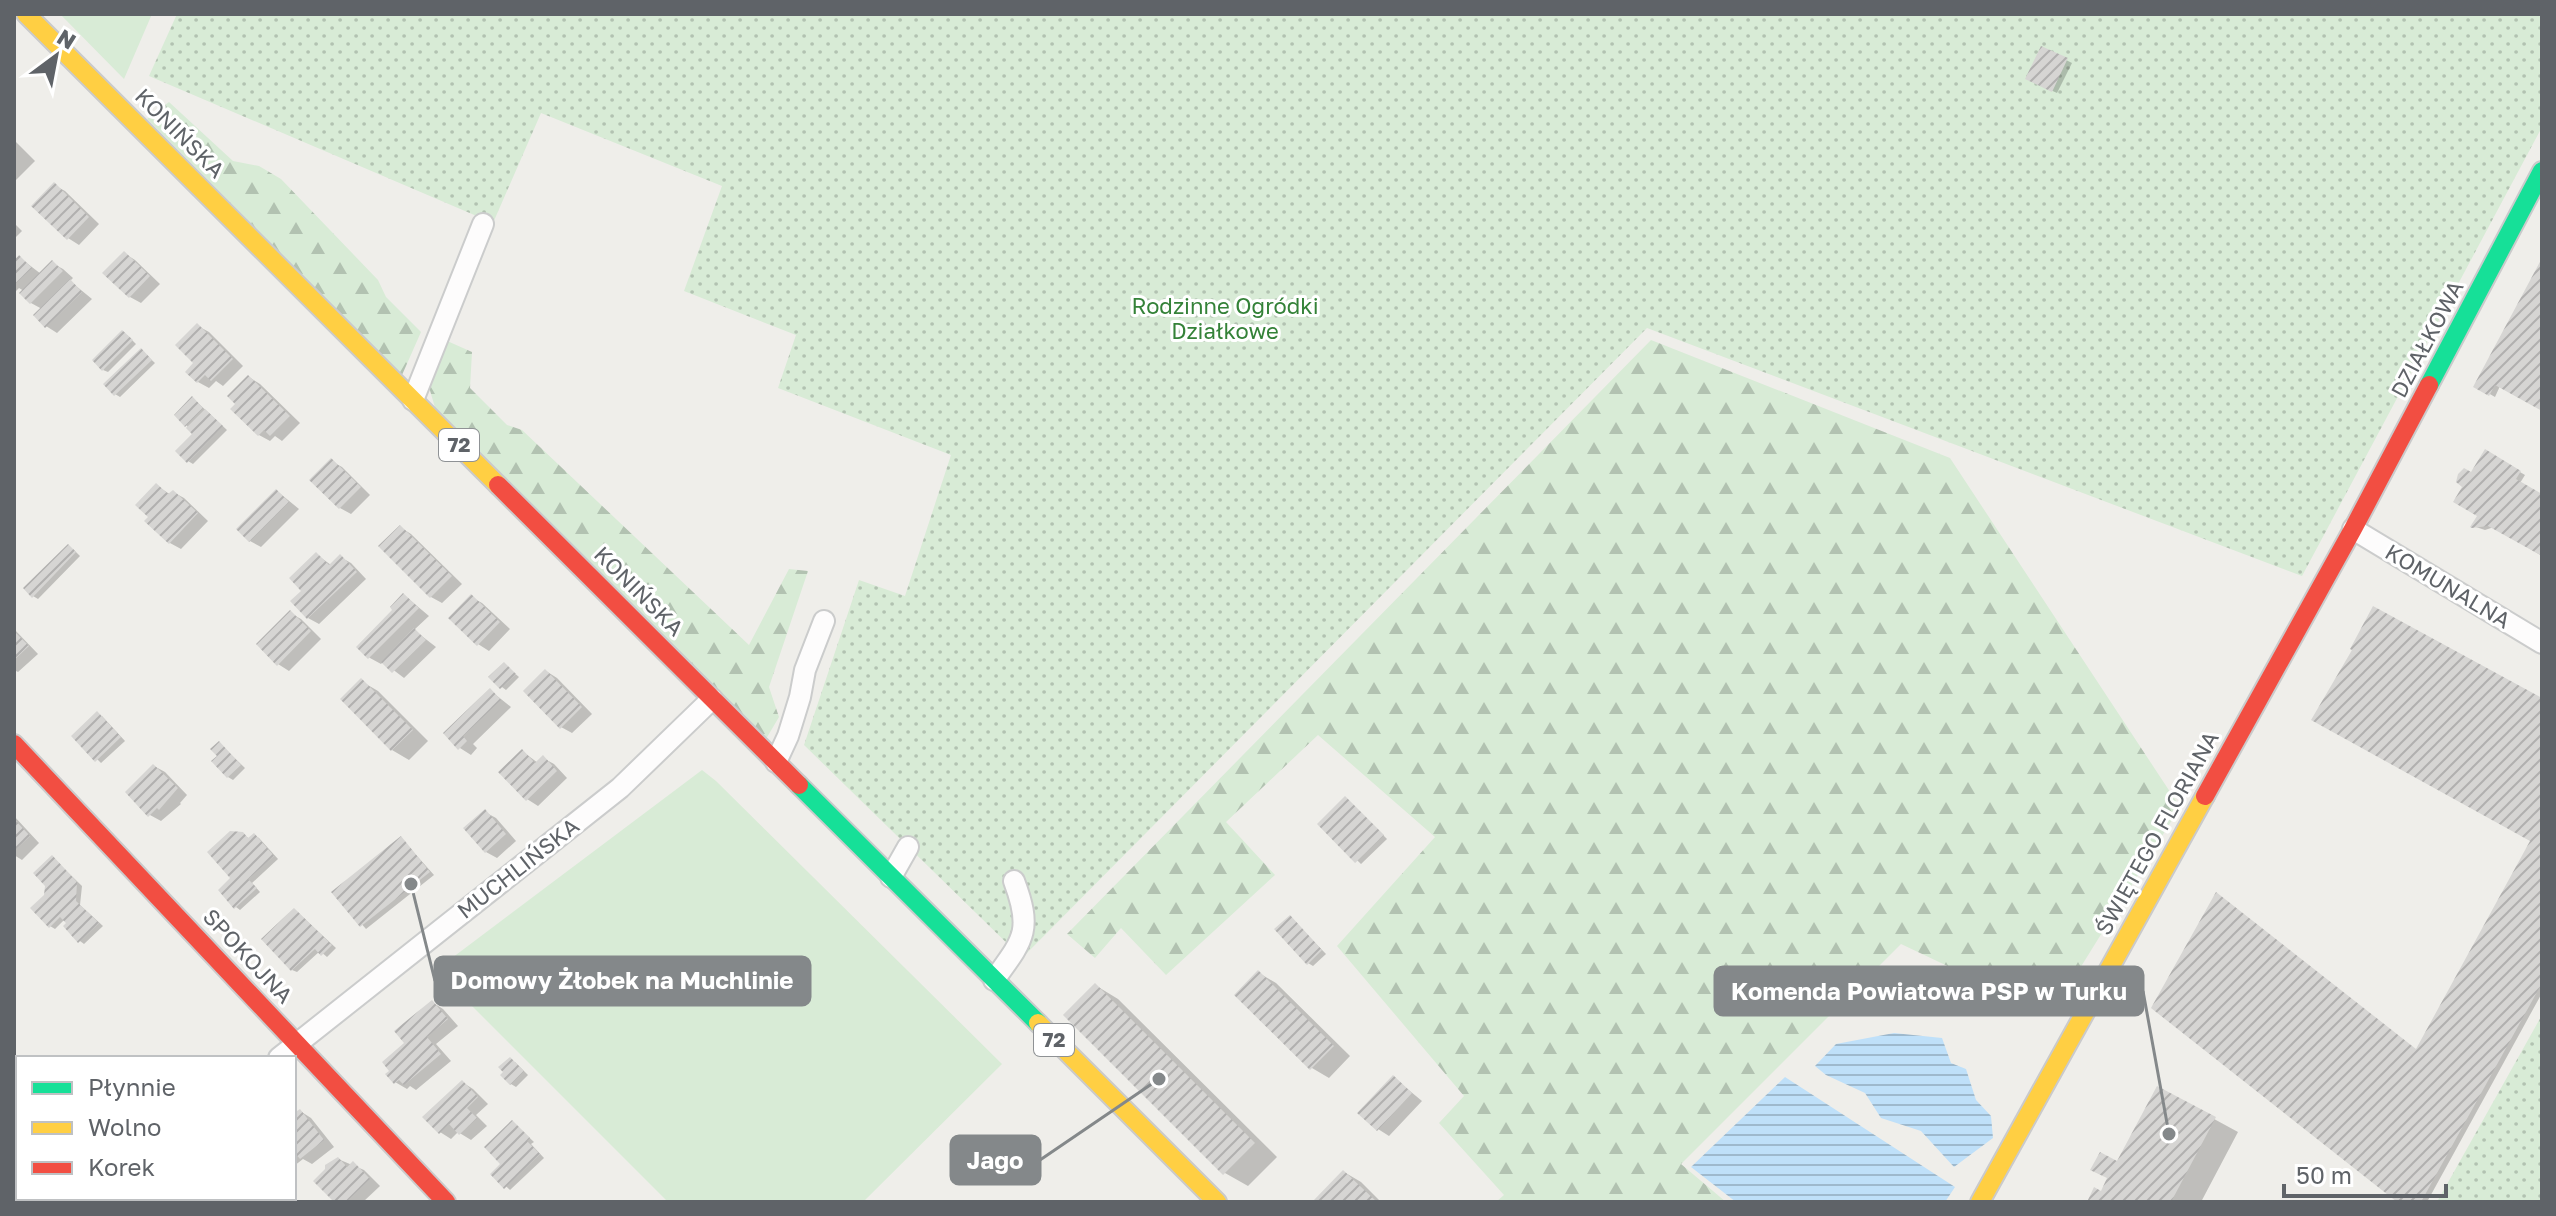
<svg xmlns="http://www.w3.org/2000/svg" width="2556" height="1216" font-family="'Golos Text',sans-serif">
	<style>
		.grass { fill: #d8ebd6 }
		.forest { fill: url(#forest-firs) }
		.garden { fill: url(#garden-dots) }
		.water { fill: url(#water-rules) }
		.shadow { fill: #0003 }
		.building { fill: url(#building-hatch) }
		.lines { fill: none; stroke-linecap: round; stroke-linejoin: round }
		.street-casing { stroke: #cbcccc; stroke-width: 24 }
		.fast-casing { stroke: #cacacb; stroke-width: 22 }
		.slow-casing { stroke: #cacacb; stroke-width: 22 }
		.jam-casing { stroke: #cacacb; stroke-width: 22 }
		.street { stroke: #fdfcfc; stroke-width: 20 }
		.fast { stroke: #16e098; stroke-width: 18 }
		.slow { stroke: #ffcf43; stroke-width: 18 }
		.jam { stroke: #f24e42; stroke-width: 18 }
		.labels { text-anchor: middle; stroke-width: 6; stroke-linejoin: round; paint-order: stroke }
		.shield { fill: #fff; stroke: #8f9295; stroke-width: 2 }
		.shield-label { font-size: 20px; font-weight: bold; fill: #5f6368 }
		.street-label { font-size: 22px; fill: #5f6368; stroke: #fff }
		.park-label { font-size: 22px; fill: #348238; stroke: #fff }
		.leader { fill: none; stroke: #84888a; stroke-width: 3 }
		.callout-dot { fill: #84888a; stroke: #fff; stroke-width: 3 }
		.callout { fill: #84888a; stroke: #84888a; stroke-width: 3 }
		.callout-label { font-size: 24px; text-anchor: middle; font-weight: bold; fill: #fff }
	</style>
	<defs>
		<pattern id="forest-firs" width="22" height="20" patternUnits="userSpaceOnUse" patternTransform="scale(2)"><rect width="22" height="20" fill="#d8ebd6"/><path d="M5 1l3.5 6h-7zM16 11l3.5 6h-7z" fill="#b2c2b1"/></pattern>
		<pattern id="garden-dots" width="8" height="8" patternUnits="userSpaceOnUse" patternTransform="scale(2)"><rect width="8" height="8" fill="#d8ebd6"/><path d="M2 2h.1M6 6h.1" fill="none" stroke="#b2c2b1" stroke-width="1.8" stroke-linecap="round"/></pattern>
		<pattern id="water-rules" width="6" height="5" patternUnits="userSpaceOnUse" patternTransform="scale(2)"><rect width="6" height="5" fill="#bfe0f9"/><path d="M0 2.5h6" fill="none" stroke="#9eb9cd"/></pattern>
		<pattern id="building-hatch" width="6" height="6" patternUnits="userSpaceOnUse" patternTransform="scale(2)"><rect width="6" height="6" fill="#d6d5d3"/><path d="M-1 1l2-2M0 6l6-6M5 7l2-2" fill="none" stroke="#b1b0af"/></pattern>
	</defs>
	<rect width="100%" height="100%" fill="#efeeea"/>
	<path class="grass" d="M 60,14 L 152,14 L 124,79 Z
		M 702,770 L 716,781 L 1002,1064 L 863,1202 L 668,1202 L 436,970 Z"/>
	<path class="forest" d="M 169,102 L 233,161 L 259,166 L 281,179 L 378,280 L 386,297 L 421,332 L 402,375 L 147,119 Z
		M 445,340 L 472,352 L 470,388 L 507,425 L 522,430 L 749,645 L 789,569 L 808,571 L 769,687 L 779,717 L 766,739 L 436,411 L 429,387 Z
		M 1651,340 L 1950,458 L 2180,807 L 2051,1015 L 1901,944 L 1681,1164 L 1726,1202 L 1496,1202 L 1504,1195 L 1439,1123 L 1464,1096 L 1337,946 L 1435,837 L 1318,735 L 1226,822 L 1275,875 L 1166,975 L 1121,928 L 1095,958 L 1067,934 Z"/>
	<path class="garden" d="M 177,14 L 2542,14 L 2542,127 L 2302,576 L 1647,328 L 1022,958 L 804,745 L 859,580 L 905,596 L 951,455 L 778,388 L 796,335 L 684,291 L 722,186 L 541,113 L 493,223 L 149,76 Z
		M 2542,1015 L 2542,1202 L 2437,1202 Z"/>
	<path class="water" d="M 1894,1033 L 1942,1038 L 1951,1063 L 1966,1069 L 1976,1100 L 1991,1116 L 1993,1138 L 1954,1167 L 1921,1131 L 1881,1118 L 1865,1093 L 1826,1075 L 1815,1066 L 1836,1044 Z
		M 1785,1077 L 1955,1187 L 1945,1202 L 1736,1202 L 1691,1167 Z"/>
	<path class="shadow" d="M 2042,48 L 2072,63 L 2057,93 L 2027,79 Z
		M 14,140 L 35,161 L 14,182 Z
		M 54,185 L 65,191 L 99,224 L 79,245 L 68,238 Z
		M 14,223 L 22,231 L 14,239 Z
		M 124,253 L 135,260 L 160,284 L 141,303 L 130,297 Z
		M 19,257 L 41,274 L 52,263 L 63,269 L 73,278 L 70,281 L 92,299 L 57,333 L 46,326 L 42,309 L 31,303 L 24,291 L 19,288 L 14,293 L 14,262 Z
		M 2542,262 L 2542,408 L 2500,386 L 2495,397 L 2476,386 Z
		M 198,326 L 209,332 L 243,366 L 223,386 L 216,381 L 209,388 L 198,382 Z
		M 127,335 L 136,344 L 108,372 L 103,370 Z
		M 141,350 L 155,363 L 120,397 L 115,394 Z
		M 249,377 L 260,384 L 300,423 L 282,441 L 275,436 L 270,441 L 259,435 Z
		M 197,402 L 227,430 L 193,464 L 188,461 L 195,434 L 186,425 Z
		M 2486,452 L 2525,475 L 2520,483 L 2542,496 L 2542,556 L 2494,527 L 2485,530 L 2473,526 L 2480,516 L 2472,475 Z
		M 331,461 L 342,467 L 370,495 L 351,514 L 340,508 Z
		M 156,485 L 171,495 L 173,492 L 184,498 L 208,521 L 181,549 L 170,543 Z
		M 277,491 L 299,509 L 261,547 L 250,541 Z
		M 400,527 L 411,534 L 462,584 L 442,603 L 431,597 L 381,546 Z
		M 73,549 L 80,556 L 38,599 L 33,596 Z
		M 316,554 L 331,565 L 340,557 L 351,563 L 366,579 L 319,624 L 308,618 L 304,591 Z
		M 404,595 L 429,616 L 414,630 L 436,647 L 404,678 L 383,662 L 381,664 L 370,658 L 358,647 L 395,610 Z
		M 471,597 L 482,603 L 510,629 L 489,651 L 478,644 Z
		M 290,613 L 301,619 L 321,639 L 289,671 L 278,664 Z
		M 14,629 L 38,654 L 18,672 L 14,670 Z
		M 504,664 L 519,677 L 506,690 L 502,687 Z
		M 546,671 L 557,678 L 592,714 L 572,733 L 561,727 Z
		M 361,681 L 378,691 L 428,741 L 409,760 L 392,750 Z
		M 491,691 L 511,707 L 473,744 L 477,748 L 471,755 L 460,748 L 446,733 Z
		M 2542,700 L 2542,993 L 2427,1202 L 2400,1202 L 2417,1051 L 2533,840 Z
		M 102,716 L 125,741 L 101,763 L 74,736 Z
		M 219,743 L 245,768 L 233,780 L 228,777 L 220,756 Z
		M 522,751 L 538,763 L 543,758 L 554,764 L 567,778 L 538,806 L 527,799 Z
		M 154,766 L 165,772 L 187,795 L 180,803 L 181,804 L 161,821 L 150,815 Z
		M 1350,802 L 1387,839 L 1361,864 L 1320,824 Z
		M 485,812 L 496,818 L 516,841 L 497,858 L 486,852 Z
		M 14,816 L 39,843 L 22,860 L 14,855 Z
		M 242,834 L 250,839 L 254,835 L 259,838 L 278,859 L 252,883 L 260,892 L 240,910 L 236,907 L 233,879 Z
		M 401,838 L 434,875 L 366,929 L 334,892 Z
		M 52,857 L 82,886 L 80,905 L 103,926 L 84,944 L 80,941 L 65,919 L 55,929 L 50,926 L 46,896 Z
		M 295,910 L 336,948 L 327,957 L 320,951 L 297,972 L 292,970 Z
		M 1290,917 L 1326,954 L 1313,966 L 1308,963 Z
		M 1259,973 L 1276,983 L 1350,1056 L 1329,1078 L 1312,1068 Z
		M 1095,985 L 1118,999 L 1277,1157 L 1248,1186 L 1225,1173 Z
		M 432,1002 L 443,1009 L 458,1026 L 436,1044 L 451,1061 L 416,1090 L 410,1086 L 407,1089 L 395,1082 L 407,1043 Z
		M 515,1062 L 528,1075 L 516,1087 L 511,1084 Z
		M 1393,1077 L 1422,1101 L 1389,1136 L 1378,1129 Z
		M 462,1082 L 473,1089 L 488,1104 L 476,1115 L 487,1126 L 471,1140 L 458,1132 L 451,1139 L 440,1132 Z
		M 2157,1088 L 2238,1132 L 2201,1202 L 2089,1202 L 2102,1194 Z
		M 300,1111 L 311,1118 L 334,1147 L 312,1164 L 303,1159 L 294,1166 L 294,1116 Z
		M 513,1122 L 534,1142 L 531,1144 L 544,1158 L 510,1190 L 493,1174 L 503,1164 Z
		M 338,1159 L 364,1170 L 380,1186 L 363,1202 L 337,1202 Z
		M 1344,1172 L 1361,1182 L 1381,1202 L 1316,1202 Z
		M 252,1198 L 286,1198 L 290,1202 L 256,1202 Z"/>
	<path class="building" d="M 2041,46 L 2068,58 L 2052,92 L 2025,79 Z
		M 54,182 L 89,217 L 67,240 L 31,206 Z
		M 124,251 L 150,276 L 129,298 L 102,273 Z
		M 19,255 L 32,268 L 14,285 L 14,260 Z
		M 2542,258 L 2542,411 L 2495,385 L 2489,396 L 2473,387 Z
		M 52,260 L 63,271 L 30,304 L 19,293 Z
		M 70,279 L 82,292 L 45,328 L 33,315 Z
		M 197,323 L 233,359 L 211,381 L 205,375 L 197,383 L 185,372 L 193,363 L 175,345 Z
		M 122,330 L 133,340 L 102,371 L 92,360 Z
		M 141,348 L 152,360 L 114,396 L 103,384 Z
		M 248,375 L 290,416 L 270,436 L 264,430 L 258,436 L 230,409 L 235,404 L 227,396 Z
		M 192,396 L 203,408 L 185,427 L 174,415 Z
		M 205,409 L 223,426 L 187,463 L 175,451 L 192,434 L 186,428 Z
		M 2485,449 L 2521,471 L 2516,479 L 2542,494 L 2542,556 L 2488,526 L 2472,528 L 2470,527 L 2477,516 L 2453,502 L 2462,487 L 2456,482 L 2458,474 L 2464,468 L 2471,472 Z
		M 331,458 L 361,487 L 339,509 L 309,480 Z
		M 156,483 L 168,494 L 173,490 L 198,513 L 169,544 L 144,521 L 148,517 L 135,505 Z
		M 276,489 L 289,502 L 249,542 L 236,529 Z
		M 400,525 L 452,576 L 430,598 L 378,546 Z
		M 68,544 L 76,552 L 32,598 L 23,588 Z
		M 316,552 L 329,565 L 340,554 L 357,572 L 307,619 L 290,601 L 301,591 L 289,578 Z
		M 403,593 L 419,608 L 368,659 L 356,647 L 392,610 L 390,607 Z
		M 471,594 L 500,622 L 477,646 L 448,618 Z
		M 2373,606 L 2542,698 L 2542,983 L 2421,1202 L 2397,1202 L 2151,1008 L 2216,892 L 2416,1049 L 2530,841 L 2311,720 L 2352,650 L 2350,649 Z
		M 290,610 L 311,631 L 277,666 L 256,644 Z
		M 414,628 L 426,640 L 392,673 L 381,662 Z
		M 14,631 L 29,646 L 14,660 Z
		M 504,662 L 516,674 L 500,689 L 488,677 Z
		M 545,669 L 582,707 L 560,729 L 523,691 Z
		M 361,678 L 413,730 L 391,751 L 340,699 Z
		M 490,688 L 501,700 L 463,736 L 467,741 L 458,750 L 443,733 Z
		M 97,711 L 121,737 L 95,762 L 71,736 Z
		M 219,741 L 241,765 L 227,778 L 211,761 L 217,756 L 210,749 Z
		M 522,749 L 535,763 L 543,755 L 557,771 L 526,801 L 498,772 Z
		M 153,764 L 178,788 L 159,810 L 157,808 L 148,817 L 125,792 Z
		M 1345,796 L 1384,835 L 1355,863 L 1317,824 Z
		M 485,809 L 506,834 L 485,853 L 463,828 Z
		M 14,819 L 30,836 L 14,851 Z
		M 230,831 L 243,832 L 248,838 L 254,833 L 274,856 L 248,879 L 257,888 L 234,909 L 218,890 L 230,878 L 207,852 Z
		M 401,836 L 430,872 L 360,927 L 331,892 Z
		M 52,855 L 77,882 L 76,901 L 99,923 L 78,943 L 63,926 L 66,923 L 60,917 L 49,928 L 30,908 L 44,895 L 45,886 L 33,873 Z
		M 294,908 L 332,945 L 321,956 L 315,949 L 291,971 L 261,939 Z
		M 1290,915 L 1322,950 L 1307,965 L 1274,929 Z
		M 1258,970 L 1334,1046 L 1310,1070 L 1234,995 Z
		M 1095,983 L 1255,1143 L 1223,1175 L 1063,1015 Z
		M 432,1000 L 448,1019 L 427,1037 L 441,1054 L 404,1085 L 399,1080 L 394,1084 L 385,1074 L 389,1071 L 382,1062 L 404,1043 L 394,1031 Z
		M 510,1057 L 524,1071 L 510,1085 L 500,1075 L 503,1072 L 498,1067 Z
		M 1393,1075 L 1412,1093 L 1377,1131 L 1357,1113 Z
		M 462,1080 L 478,1097 L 467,1108 L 477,1118 L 459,1135 L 449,1124 L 439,1134 L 422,1117 Z
		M 2157,1086 L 2216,1117 L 2171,1202 L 2087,1202 L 2094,1187 L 2101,1191 L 2107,1178 L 2090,1170 L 2100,1152 L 2117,1161 Z
		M 300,1109 L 324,1140 L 300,1159 L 294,1152 L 294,1113 Z
		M 512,1120 L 530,1138 L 527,1141 L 540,1154 L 504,1189 L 490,1174 L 500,1164 L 484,1147 Z
		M 338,1157 L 347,1167 L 353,1161 L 370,1179 L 346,1202 L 334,1202 L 313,1181 L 325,1169 L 325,1165 Z
		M 1343,1170 L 1377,1202 L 1312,1202 Z
		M 189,1198 L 229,1198 L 225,1202 L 185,1202 Z"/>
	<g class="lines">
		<defs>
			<path id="street" d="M 413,400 L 483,224
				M 2353,529 L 2542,643
				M 776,762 L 788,736 L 800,697 L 805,670 L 824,621
				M 891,877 L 908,847
				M 994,980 C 1023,940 1033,931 1014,881
				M 279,1058 L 620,788 L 712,699
				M 101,1202 L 106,1198"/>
			<path id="fast" d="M 2429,385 L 2542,171
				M 799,785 L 1038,1023"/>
			<path id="slow" d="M 26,14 L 498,485
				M 1038,1023 L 1217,1202
				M 1980,1202 L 2205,796"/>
			<path id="jam" d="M 498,485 L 799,785
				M 14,744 L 446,1202
				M 2205,796 L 2353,529 L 2429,385"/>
		</defs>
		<use href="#street" class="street-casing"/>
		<use href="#fast" class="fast-casing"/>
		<use href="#slow" class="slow-casing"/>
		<use href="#jam" class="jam-casing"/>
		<use href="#street" class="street"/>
		<use href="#fast" class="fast"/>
		<use href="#slow" class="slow"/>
		<use href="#jam" class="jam"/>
	</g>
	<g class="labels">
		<g class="shield">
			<rect x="439" y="429" width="40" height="32" rx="6"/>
			<rect x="1034" y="1024" width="40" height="32" rx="6"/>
		</g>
		<g class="shield-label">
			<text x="459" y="452">72</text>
			<text x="1054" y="1047">72</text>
		</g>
		<g class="street-label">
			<text transform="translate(180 133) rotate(45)" y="8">KONIŃSKA</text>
			<text transform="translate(2427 339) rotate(-62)" y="8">DZIAŁKOWA</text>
			<text transform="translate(2448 586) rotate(31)" y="8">KOMUNALNA</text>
			<text transform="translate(639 591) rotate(45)" y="8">KONIŃSKA</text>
			<text transform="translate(2157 833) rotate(-61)" y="8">ŚWIĘTEGO FLORIANA</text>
			<text transform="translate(518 868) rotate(-38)" y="8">MUCHLIŃSKA</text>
			<text transform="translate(248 956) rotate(47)" y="8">SPOKOJNA</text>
		</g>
		<g class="park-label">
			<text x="1225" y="314">Rodzinne Ogródki<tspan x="1225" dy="25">Działkowe</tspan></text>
		</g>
	</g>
	<path class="leader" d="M411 884L435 981M2169 1134L2143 991M1159 1079L1040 1160"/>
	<g class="callout-dot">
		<circle cx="411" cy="884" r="8"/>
		<circle cx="2169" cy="1134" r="8"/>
		<circle cx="1159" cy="1079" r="8"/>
	</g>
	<g class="callout">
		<rect x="435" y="957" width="375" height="48" rx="8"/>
		<rect x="1715" y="967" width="428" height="48" rx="8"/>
		<rect x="951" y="1136" width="89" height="48" rx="8"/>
	</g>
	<g class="callout-label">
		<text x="622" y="989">Domowy Żłobek na Muchlinie</text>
		<text x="1929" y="1000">Komenda Powiatowa PSP w Turku</text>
		<text x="995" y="1169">Jago</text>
	</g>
	<rect width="2556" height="1216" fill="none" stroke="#5f6368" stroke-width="32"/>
	<rect x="16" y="1056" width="280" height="144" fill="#ffffff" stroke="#bfc1c3" stroke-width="2"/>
	<rect x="32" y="1082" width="40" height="12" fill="#16e098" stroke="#bfc1c3" stroke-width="2"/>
	<text x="88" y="1096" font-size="24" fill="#5f6368">Płynnie</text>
	<rect x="32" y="1122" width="40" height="12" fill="#ffcf43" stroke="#bfc1c3" stroke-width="2"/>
	<text x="88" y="1136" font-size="24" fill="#5f6368">Wolno</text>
	<rect x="32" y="1162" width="40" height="12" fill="#f24e42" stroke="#bfc1c3" stroke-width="2"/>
	<text x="88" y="1176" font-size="24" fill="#5f6368">Korek</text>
	<g transform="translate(56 56) rotate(32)" stroke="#ffffff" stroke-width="6" paint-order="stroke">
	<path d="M0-6L14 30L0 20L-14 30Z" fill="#5f6368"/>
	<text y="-12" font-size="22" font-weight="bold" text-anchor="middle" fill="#5f6368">N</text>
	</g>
	<path d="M2284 1184v12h162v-12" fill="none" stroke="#5f6368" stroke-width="4"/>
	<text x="2296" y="1184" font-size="24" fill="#5f6368" stroke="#ffffff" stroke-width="6" paint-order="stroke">50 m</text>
</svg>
